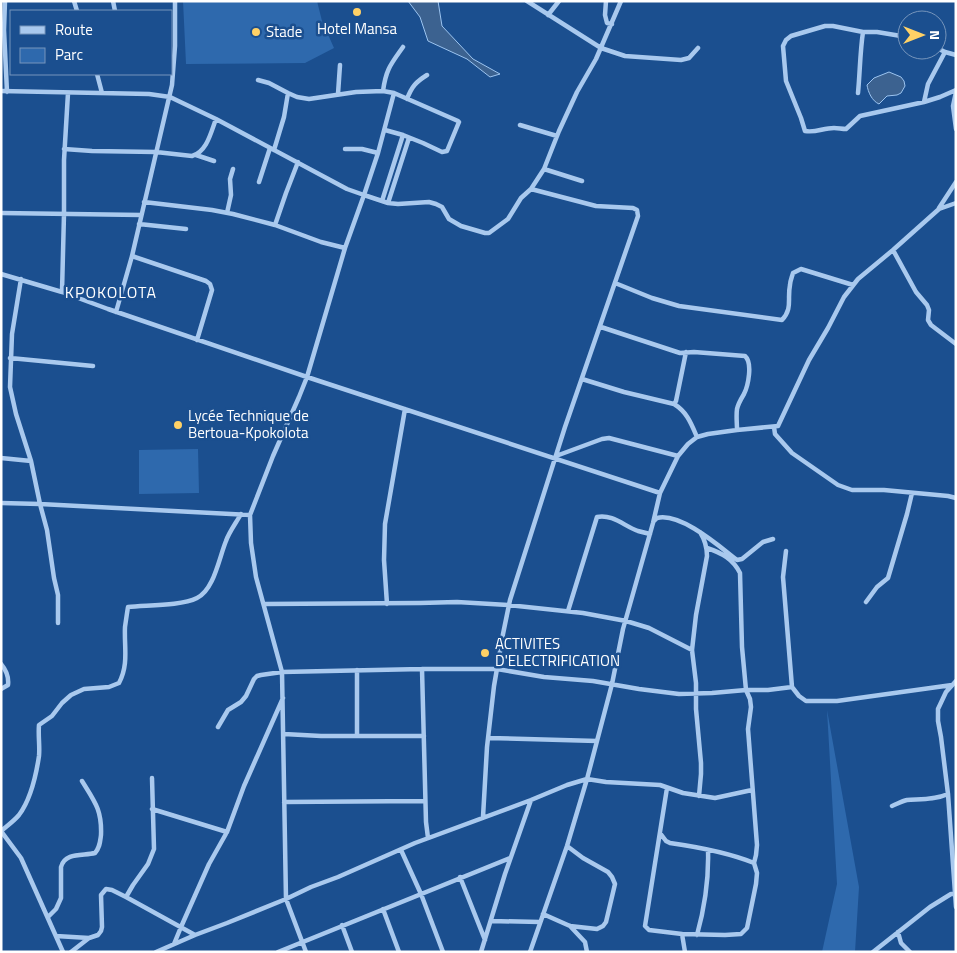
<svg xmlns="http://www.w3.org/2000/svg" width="957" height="953" font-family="'Titillium Web',sans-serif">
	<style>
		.green { fill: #2e69ad }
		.water { fill: #3c6290; stroke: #9cc4f0 }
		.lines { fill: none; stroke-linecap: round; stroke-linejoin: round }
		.street { stroke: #a9c9ee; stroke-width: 4.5 }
		.poi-dot { fill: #ffd166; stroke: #1b4f8f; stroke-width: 2 }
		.labels { text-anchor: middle; stroke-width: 5; stroke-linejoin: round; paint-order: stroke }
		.poi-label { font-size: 15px; fill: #fff; stroke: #1b4f8f; text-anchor: start }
		.neighbourhood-label { font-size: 16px; letter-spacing: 1px; fill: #fff; stroke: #1b4f8f }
	</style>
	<rect width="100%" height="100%" fill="#1b4f8f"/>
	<path class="green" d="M 183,1 L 317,1 L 322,21 L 334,48 L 305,63 L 186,64 Z
		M 198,449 L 199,493 L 139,494 L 139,450 Z
		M 827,710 L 859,887 L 855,952 L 822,952 L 837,884 Z"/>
	<path class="water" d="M 408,1 L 438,1 L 442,26 L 473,59 L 500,74 L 490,77 L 467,59 L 428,41 L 420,17 Z
		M 889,72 L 901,77 L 904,81 L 905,86 L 901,93 L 897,95 L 887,96 L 879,104 C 872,101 868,92 867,85 L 874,78 Z"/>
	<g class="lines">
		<path class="street" d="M 5,1 L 4,30 L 7,92
			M 74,1 L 77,11
			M 113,1 L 115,11
			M 527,1 L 601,48 L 625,56 L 681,60 L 689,58 L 698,48
			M 606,1 L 605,15 L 607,23 L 612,24
			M 548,15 L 559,1
			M 907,37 L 877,32 L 863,32 L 833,26 L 825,26 L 791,36 L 786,40 L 783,46 L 786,81 L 801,118 L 805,131 C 816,133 823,128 834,128 C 838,128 842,129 846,129 L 860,116 L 924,102 L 940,97 L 956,90
			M 937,48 L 945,52 L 956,55
			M 97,74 L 102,93
			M 258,80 L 269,83 L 288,93 L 297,97 L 309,99 L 356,92 L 383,91 L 394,93 L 458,121 L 459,122 L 447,151 L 442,152 L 423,143 L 403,135 L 385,130
			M 1,91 L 149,94 L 170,97 L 216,119 L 347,189 L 364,195 L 345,248 L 307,377 L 299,397 L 273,456 L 250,515 L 251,543 L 256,577 L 282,672 L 286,899 L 306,952
			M 383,91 C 386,69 391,64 403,47
			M 956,92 L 953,106 L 956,129
			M 394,93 L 378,153 L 364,195 L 388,203 L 398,204 L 429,202 L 436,204 L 442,207 L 449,219 L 461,226 L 485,233 L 489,233 L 508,219 L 521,198 L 531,189
			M 858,93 C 860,72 860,52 863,32
			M 338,94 L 340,65
			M 407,99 C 412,86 416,82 427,75
			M 924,102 L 928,84 L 945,52
			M 520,125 L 557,136
			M 64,149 L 92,151 L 156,152 L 192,156 C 207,152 211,132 216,119
			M 345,149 L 362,149 L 378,153
			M 274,150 L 284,117 L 288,93
			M 196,155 L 214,161
			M 544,169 L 582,181
			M 259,182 L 270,148
			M 382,201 L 403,135
			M 144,202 L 212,210 L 233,214 L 275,225 L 321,242 L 345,248
			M 388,203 L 409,138
			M 939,208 L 956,182
			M 1,213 L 141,215
			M 227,213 L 231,195 L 230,179 L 233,169
			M 139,224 L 186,229
			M 275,225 L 286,193 L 298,162
			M 893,250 L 916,292 L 927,305 L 929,310 L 928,320 L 931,325 L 956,344
			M 132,256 L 206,281 L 210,284 L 212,290 L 197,340
			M 1,274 L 62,292 L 108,309 L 307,377 L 660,493
			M 21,279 L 12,334 L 10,387 L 16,414 L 31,461 L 40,504 L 47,530 L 54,578 L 58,595 L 58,623
			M 615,283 L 652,298 L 679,306 L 782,320 C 793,308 787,299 790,285 C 790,281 792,277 793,273 L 801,269 L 853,285
			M 62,292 L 64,214 L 64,160 L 68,93
			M 116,312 L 132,256 L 172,85 L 175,46 L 175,1
			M 601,327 L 680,353 L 694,352 L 745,356 C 753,363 748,386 744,394 C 741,399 738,404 737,409 C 736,416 737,423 737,430
			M 10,358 L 93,366
			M 582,379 L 624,392 L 674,404 C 687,412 691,423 697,437
			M 674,404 L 676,401 L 686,352
			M 774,427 L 775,434 L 792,453 L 838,485 L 852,490 L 884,490 L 948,496 L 956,498
			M 556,456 L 602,439 L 609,438 L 678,456
			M 1,458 L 31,461
			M 1,503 L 40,504 L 250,515
			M 654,521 L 657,518 C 680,512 719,546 737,560 L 742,559 L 763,542 L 773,539
			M 866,602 L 877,587 L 888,578 L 907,514 L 912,493
			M 264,604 L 420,603 L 457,602 L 508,605 L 583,613 L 626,621 L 649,628 L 692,650
			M 387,604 L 384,560 L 385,524 L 405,409
			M 568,611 L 597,517 C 613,514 624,526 638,531 C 642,532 646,533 650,534
			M 1,664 C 6,670 9,677 8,685 L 1,689
			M 422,669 L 426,822 L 428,838
			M 357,670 L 357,736
			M 956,681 L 946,692 L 938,709 L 938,721 L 941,737 L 948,794 L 956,907
			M 792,687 L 799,696 L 806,701 L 837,701 L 952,685
			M 218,727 L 228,710 L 241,702 L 246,696 L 254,679 L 257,676 L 261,675 L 282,672 L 422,669 L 497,669 L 544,677 L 593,681 L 639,689 L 679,694 L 712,693 L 746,690 L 768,690 L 792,687 L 783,577 L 786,551
			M 284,734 L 321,736 L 424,736
			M 488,738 L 597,741
			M 667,788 L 645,926 L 649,930 L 682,934 L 685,952
			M 699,796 L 701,774 L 701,763 L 696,709 L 696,683 L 692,650 L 696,615 L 707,556 C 707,546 705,540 700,532
			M 284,802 L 425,801
			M 892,806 C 897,804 902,801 907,800 C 920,799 935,800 948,794
			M 152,809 L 227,832
			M 483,817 L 487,747 L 494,686 L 503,634 L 510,600 L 565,427 L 638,216 L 637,210 L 633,208 L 596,206 L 531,189 L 544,169 L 559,131 L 577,92 L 596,59 L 621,1
			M 1,831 C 7,826 14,821 19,815 C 31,799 36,776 39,756 C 40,746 38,736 39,725 L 52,716 L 62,703 L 71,695 L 84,689 L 109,687 L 119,683 C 129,664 124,647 125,627 C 126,620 127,613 128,607 C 147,605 181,606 197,598 C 214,590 219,558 226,541 C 229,532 236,523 241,514
			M 1,831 L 21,858 L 63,952
			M 660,833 L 666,841 L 670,843 C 698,847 727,852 754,863
			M 401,850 L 421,894 L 443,952
			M 460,877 L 485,940
			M 126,897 L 133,885 L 148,864 L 154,849 L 152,778
			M 383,909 L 399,952
			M 543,914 L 570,926 L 597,929 L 603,926 L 606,922 L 615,884 L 612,877 L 608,872 L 583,858 L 567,846
			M 48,917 L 56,909 L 61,898 L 61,867 C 65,852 83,856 95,853 C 100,847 100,842 101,835 C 102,810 95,802 82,781
			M 491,921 L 540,922
			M 342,925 L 352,952
			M 570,926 L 585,942 L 587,952
			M 898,932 L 901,943 L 910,952
			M 682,934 L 725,935 L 741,934 L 747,928 L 756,884 L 757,873 L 754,863 L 756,855 L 757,845 L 748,729 L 751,707 L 750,699 L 746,690 L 742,647 L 740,573 C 733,559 722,553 707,548
			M 697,935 C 705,906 709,880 708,850
			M 56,936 L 89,938
			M 174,944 L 181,927 L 209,864 L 227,832 L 244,786 L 283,698
			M 71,952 L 89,938 L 98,935 L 101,931 L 102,927 L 101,895 L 106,889 L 112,890 L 126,897 L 195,935
			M 156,952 L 195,935 L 227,923 L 286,899 L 311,887 L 338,877 L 415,843 L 531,800 L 567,785 L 587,779 L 612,684 L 623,629 L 653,523 L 660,493 L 678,456 L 688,444 L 697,437 L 708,434 L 737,430 L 778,426 L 809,360 L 828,328 L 844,297 L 858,279 L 893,250 L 939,209 L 956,203
			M 278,952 L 510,858
			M 481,952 L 505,874 L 531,800
			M 530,952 L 567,846 L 587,779 L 606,782 L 660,785 L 683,793 L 715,798 L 752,790
			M 873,952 L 930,907 L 951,894 L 954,894"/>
	</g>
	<g class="poi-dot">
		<circle cx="357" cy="12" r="5"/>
		<circle cx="256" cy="32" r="5"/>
		<circle cx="178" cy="425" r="5"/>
		<circle cx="485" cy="653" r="5"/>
	</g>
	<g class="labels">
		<g class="poi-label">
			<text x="357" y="34" text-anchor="middle">Hotel Mansa</text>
			<text x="266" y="37">Stade</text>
			<text x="188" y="421">Lycée Technique de<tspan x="188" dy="17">Bertoua-Kpokolota</tspan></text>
			<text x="495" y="649">ACTIVITES<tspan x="495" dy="17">D'ELECTRIFICATION</tspan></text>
		</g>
		<g class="neighbourhood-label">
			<text x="111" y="298">KPOKOLOTA</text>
		</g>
	</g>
	<rect width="957" height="953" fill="none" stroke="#ffffff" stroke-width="5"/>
	<rect x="10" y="10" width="162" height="65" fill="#1b4f8f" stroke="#7695bc"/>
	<rect x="20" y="26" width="25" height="8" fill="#a9c9ee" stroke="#7695bc"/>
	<text x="55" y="35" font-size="15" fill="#ffffff">Route</text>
	<rect x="20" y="48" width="25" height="15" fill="#2e69ad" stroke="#7695bc"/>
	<text x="55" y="60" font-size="15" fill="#ffffff">Parc</text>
	<g transform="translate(922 35) rotate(90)"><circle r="24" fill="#1b4f8f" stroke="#7695bc"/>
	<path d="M0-4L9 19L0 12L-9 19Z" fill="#ffd166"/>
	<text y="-8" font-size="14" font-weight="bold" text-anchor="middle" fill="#ffffff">N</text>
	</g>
</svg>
